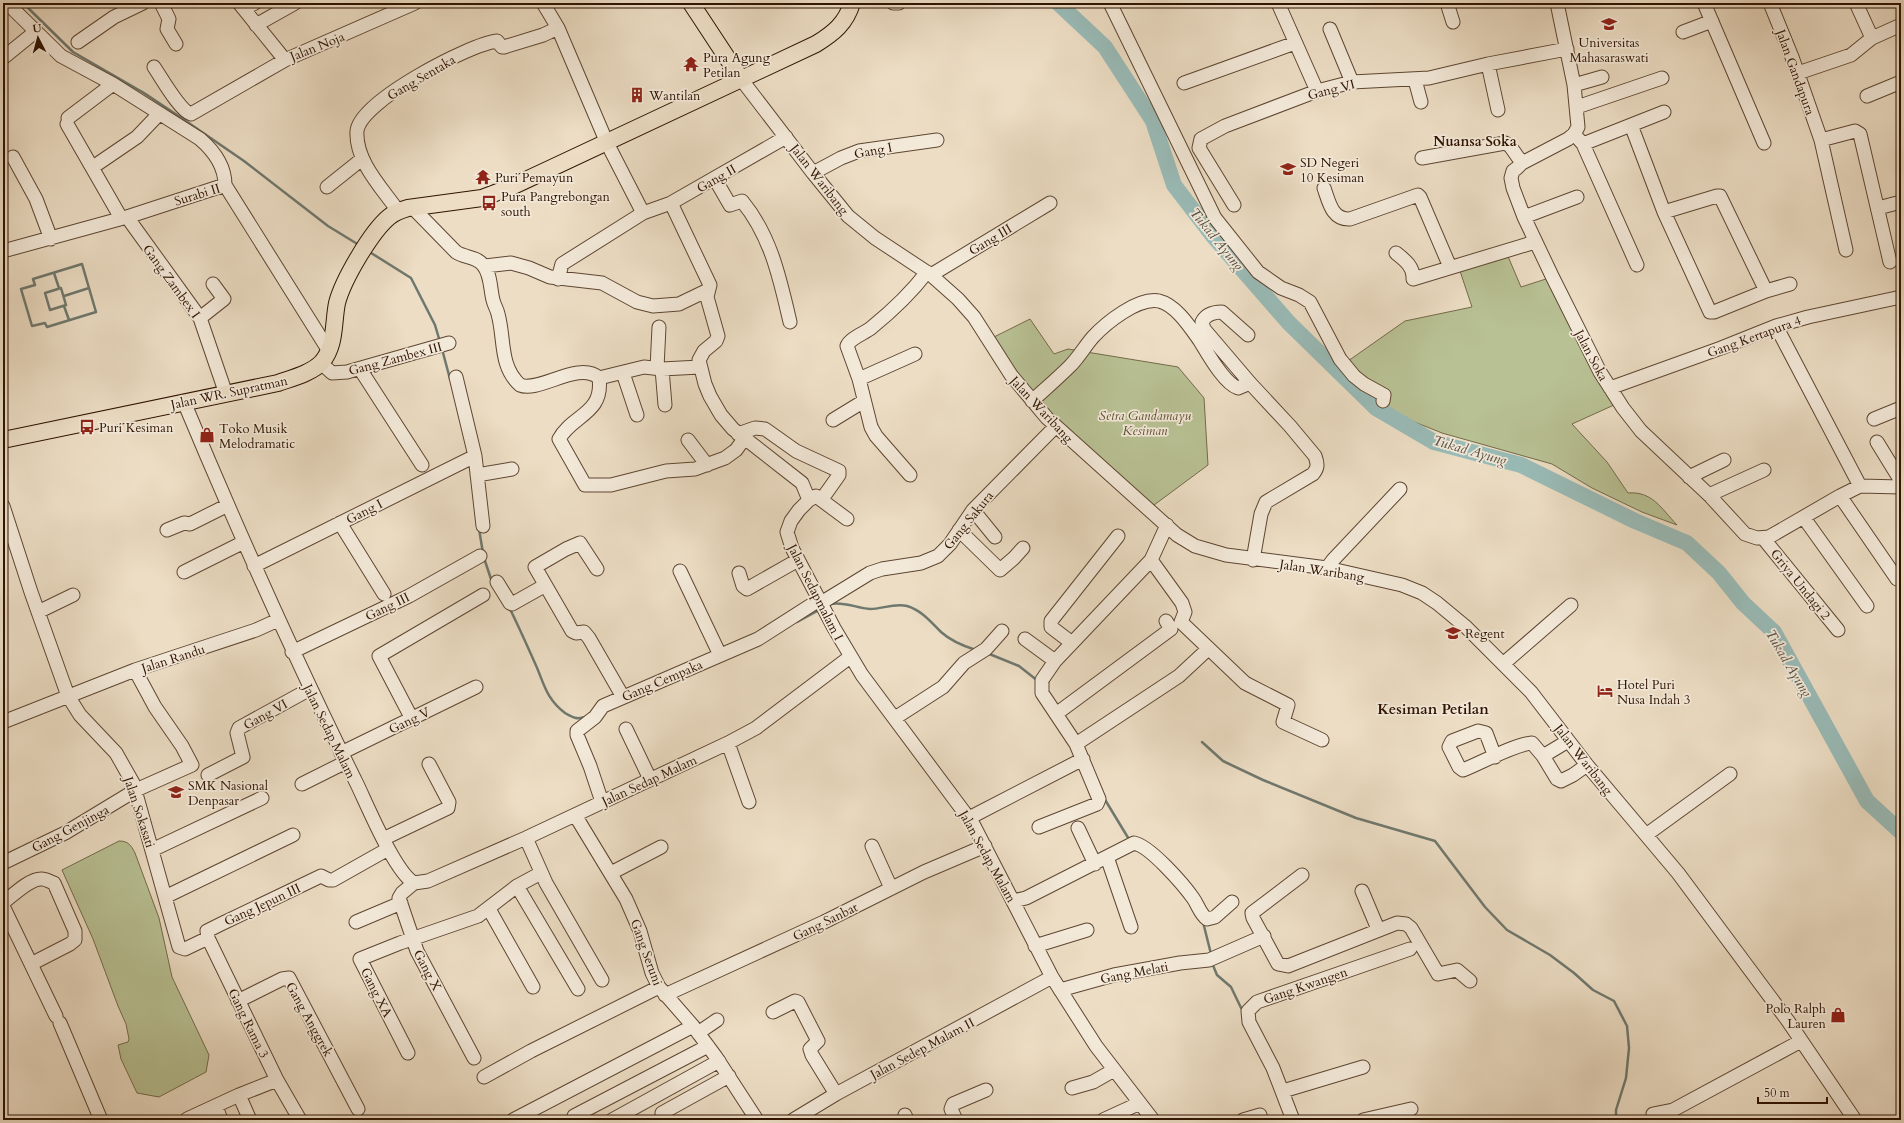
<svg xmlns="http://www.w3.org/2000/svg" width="1904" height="1123" font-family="Cardo,serif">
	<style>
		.green { fill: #b8c194; stroke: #746a4a }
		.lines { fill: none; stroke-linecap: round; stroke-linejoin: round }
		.stream { stroke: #6f786e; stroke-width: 2.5 }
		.river { stroke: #99bbb7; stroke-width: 16 }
		.minor-casing { stroke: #5e4632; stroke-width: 15 }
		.major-casing { stroke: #2f1301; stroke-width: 18 }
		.minor { stroke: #f3e9d9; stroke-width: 13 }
		.major { stroke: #ecddc4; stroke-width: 16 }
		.labels { text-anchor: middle; stroke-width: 3.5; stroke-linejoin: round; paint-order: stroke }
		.poi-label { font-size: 13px; fill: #2f1301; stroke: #f3e9d9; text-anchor: start }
		.street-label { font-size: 13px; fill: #2f1301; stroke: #f3e9d9 }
		.park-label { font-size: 13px; font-style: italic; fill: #5f5034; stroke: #f3e9d9 }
		.neighbourhood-label { font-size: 14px; font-weight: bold; fill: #2f1301; stroke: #f3e9d9 }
		.water-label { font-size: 14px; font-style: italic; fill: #544e41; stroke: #f3e9d9 }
		.quarter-label { font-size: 15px; font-weight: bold; fill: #2f1301; stroke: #f3e9d9 }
	</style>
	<rect width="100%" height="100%" fill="#ecddc4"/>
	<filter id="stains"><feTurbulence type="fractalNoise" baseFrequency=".005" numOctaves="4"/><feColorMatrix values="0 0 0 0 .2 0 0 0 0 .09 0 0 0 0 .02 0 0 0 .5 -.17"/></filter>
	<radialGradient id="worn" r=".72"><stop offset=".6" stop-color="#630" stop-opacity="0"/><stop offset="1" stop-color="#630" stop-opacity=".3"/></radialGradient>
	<path class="green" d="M 1507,254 L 1521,287 L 1549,278 L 1614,405 L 1572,424 L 1607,462 L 1628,493 C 1652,491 1661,508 1677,525 L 1642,512 L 1592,488 L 1552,464 L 1442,433 L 1402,417 L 1378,400 L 1348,361 L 1405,321 L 1472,307 L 1459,268 Z
		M 1030,319 L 1054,354 L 1068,349 L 1178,367 L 1204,398 L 1208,465 L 1150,508 L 1057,425 L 1008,367 L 992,338 Z
		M 119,841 C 128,841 131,845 135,853 L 159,918 L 172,977 L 209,1055 L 206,1072 L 159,1097 L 137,1093 L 121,1059 L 118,1045 L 128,1042 L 129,1039 L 126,1024 L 118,1006 L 93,939 L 62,870 Z"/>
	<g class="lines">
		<path class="stream" d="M 23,3 L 73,52 L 144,93 L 180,117 L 244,161 L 328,226 L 359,245
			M 368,251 L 411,278 L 435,325 L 440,342
			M 82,264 L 96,312 L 47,327 L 45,323 L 32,326 L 21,289 L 35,285 L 33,279 Z
			M 54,273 L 59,288
			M 61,288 L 66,305 L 50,310 L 45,293 Z
			M 64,296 L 89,288
			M 64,306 L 69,320
			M 442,349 L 450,379
			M 479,529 L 483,553
			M 484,558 L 492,582
			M 830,604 C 844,601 856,608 870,609 C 882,609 894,603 907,606 C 921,610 931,622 941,632 C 951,641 963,646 976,650
			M 509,607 C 518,625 526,643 534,661 C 544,682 545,698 565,713 C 572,717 577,720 585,717
			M 797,622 L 821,609
			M 987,653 L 1019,666 L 1038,681
			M 702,670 L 712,665
			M 1202,742 L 1223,761 L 1263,780 L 1356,818 L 1435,841 L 1485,907 L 1507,930 L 1550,955 L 1574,973 L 1593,990 L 1614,1001 L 1627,1026 L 1629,1048 L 1626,1078 L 1616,1110 L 1616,1120
			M 1104,798 L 1130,841
			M 1203,922 L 1211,954
			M 1212,963 L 1217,975 L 1231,987 L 1243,1012"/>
		<path class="river" d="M 1058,3 L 1105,47 L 1153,121 L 1174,185 L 1213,236 L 1289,323 L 1376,408 L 1434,442 L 1521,465 L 1635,521 L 1687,543 L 1719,573 L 1743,603 L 1774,632 L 1867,801 L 1901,832"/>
		<defs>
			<path id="minor" d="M 7,3 L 61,56 L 113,84 L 200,139 C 214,151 225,166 225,185
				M 161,3 L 169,19 L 167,29 L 176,44
				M 239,3 L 285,60
				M 543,3 L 558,28 L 607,143 L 643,213
				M 893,3 L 899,3
				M 1110,3 L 1215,218 L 1258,272 L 1281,288 L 1299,295 L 1310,302 L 1340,359 L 1354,376 L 1364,384 L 1384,395 L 1383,401
				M 1278,3 L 1317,91
				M 1447,3 L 1453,22
				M 1557,3 L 1574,85 L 1578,127 L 1574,134 L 1568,139 L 1522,163 L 1517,168 L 1513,171 L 1511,178 L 1513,188 L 1524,217 L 1552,276 L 1600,372 L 1623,408 L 1641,431 L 1709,495 L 1745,534 L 1757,538 L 1769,537 L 1840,496 L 1860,486 L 1901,487
				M 1704,3 L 1764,143
				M 1770,3 L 1792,57 L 1821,140 L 1846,250
				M 1856,3 L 1872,38
				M 244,9 L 255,3
				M 256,25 L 295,3
				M 1330,29 L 1352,82
				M 1683,32 L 1712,21
				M 78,42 L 114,17 L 143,3
				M 3,58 L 35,32
				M 1488,64 L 1498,110
				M 154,67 C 161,77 180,111 191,114 L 285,60 L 415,3
				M 1798,73 L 1851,55 L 1872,38 L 1901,25
				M 741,79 L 813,173 L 848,216 L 875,238 L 931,275 L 958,299 L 974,317 L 1011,375 L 1047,418 L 1177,535 L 1195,546 L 1226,555 L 1327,568 L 1402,585 L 1422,593 L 1437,603 L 1466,627 L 1531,692 L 1587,765 L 1678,873 L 1788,1021 L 1855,1120
				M 1415,80 L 1421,102
				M 1184,83 L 1295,43
				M 1574,85 L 1602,77
				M 1867,96 L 1901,82
				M 1577,107 L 1662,78
				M 68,118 L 113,84
				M 67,124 L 121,218
				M 1631,125 L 1664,212 L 1710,312 L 1714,312 L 1766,291 L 1790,284
				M 1574,134 L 1583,144 L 1637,265
				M 1821,140 L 1855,131 L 1860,134 L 1890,262
				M 1583,144 L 1664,112
				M 13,157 L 36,199 L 51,239
				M 1422,158 L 1505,143 L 1510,146 L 1522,163
				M 93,167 L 137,137 L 159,114
				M 813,173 L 841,158 L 859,151 L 937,140
				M 715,179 L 730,205 L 742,201 C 771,236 780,279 790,322
				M 225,185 L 329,351
				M 327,187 L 362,159
				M 1324,188 C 1329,202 1332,220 1350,219 L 1418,195 L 1420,197 L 1450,267
				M 671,203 L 710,285 L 707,297 L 718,336 L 716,341 L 704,351 L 699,360 L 705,384 L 710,396 L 721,415 L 733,429 L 802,483 L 809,500
				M 1234,205 L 1199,148 L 1201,139 L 1225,126 L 1317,91 L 1352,82 L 1429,78 L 1488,64 L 1567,49
				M 412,207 L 456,252 C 465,258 476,256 483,265 C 491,274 490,288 493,300 C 494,305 497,309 498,314 C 505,339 499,366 520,385 C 539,393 579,360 599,378
				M 1878,208 L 1901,202
				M 398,211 C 382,188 355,161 357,131 C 360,101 470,44 497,41 L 502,47 L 504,47 L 543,35 L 558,28
				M 1664,212 L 1717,196 L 1720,196 L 1766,291
				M 127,217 L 200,318 L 226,394
				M 1524,217 L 1577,197
				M 3,251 L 127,217 L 225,185
				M 1396,253 C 1405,260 1414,267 1413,279 L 1535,242
				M 485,266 L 511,263 L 529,268 L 550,277 L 602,283 L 637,302 L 653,306 L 679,304 L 708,290
				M 931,275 L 1050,203
				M 558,279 L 562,264 L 643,213 L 671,203 L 786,137
				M 200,318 L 224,299 L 213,284
				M 1776,326 L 1860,486
				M 1248,335 L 1222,312 C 1213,312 1206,314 1202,322 L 1204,329 L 1250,383 L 1290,426 L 1315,456 C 1318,464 1318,468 1313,474 L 1266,502 L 1261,514 L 1253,560
				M 321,363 L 332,373 L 347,372 L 449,343
				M 657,368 L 659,327
				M 360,369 L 422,465
				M 662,369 L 665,405
				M 623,373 L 637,415
				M 456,377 L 475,456 L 483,526
				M 599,378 C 604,414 572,415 559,439 L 585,485 L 611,485 L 666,471 L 695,469 L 725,458 L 736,450 L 744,439
				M 599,378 L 644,367 L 662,369 L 700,367
				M 859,379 L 915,354
				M 1610,388 L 1721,348 L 1776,326 L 1808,317 L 1901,297
				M 1032,401 C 1045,389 1058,378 1070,366 C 1079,357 1085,346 1093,337 C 1106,323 1138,297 1159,301 C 1176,305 1190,327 1200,341 C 1208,354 1224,383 1238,388 L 1250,383
				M 184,402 C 238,531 295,659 357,784 C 368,807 395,872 414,883 L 428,881 L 526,838 L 728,743 L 756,728 L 850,657
				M 1874,419 L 1901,408
				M 833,420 L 864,401
				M 738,434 L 755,428 L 765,429 L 796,451 L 839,471 L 839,475 L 822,499
				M 688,440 L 707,465
				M 1877,442 L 1901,481
				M 477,475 L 512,469
				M 910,475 L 876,436 L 871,427 L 859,379 L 847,346 C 850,338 865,333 871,328 C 892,311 911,293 927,272
				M 1689,477 L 1724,460
				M 1709,495 L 1764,470
				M 1840,496 L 1897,579
				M 3,506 L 31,592 L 68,696 L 80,715 L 116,753 L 133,783 L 179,947 L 185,949 L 208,938 L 277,1080 L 300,1120
				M 973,510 L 995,537
				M 1804,518 L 1867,606
				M 847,519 L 816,496 L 809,500 L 799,510 L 791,521 L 787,532 L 792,548 L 834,628 L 862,675 L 973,824 L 1052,977 L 1096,1046 L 1153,1120
				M 340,523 L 384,594
				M 167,530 L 184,523 L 190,524 L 228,505
				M 959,530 L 1000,570 L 1014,558 L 1023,548
				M 1763,538 L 1838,630
				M 1151,560 L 1182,603 L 1185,612 L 1181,622 L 1245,683 L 1288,705 L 1283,722 L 1322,740
				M 254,566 L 475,456
				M 1327,568 L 1333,560 L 1400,489
				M 597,569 L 580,543 L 566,549 L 535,567 L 572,631 L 576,633 L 584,632 L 589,638 L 623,697
				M 680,571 L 720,655
				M 184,572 L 244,542
				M 739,573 L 743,586 L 747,589 L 798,560
				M 497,582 L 510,603 L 512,604 L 544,586
				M 821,603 L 870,573 L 882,569 L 921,563 L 938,556 L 950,544 L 973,510 L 1055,427
				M 38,612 L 73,595
				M 1025,639 L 1055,661
				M 1072,643 L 1051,627 L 1051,621 L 1118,536
				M 292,652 L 409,596 L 480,556
				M 1503,664 L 1571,605
				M 1056,714 L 1171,629 L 1166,621
				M 895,718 L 943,687 L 964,663 L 986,649 L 1002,631
				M 412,719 L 379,656 L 483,595
				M 3,722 L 135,670 L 256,630 L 278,620
				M 626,729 L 650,779
				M 728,743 L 749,802
				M 1076,744 L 1179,676 L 1208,649
				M 341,753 L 476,687
				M 1543,756 L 1568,741
				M 1495,757 L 1486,733 L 1478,731 L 1452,741 L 1449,747 L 1459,767 L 1463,770 C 1481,763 1515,744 1532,743 L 1543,756 L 1557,779 L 1561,781 L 1573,775 L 1587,765
				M 208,775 L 243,757 L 237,733 L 239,728 L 310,689
				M 302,784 L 346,762
				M 602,802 L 590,766 L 577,735 L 577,731 L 595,717 L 603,706 L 758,639 L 819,600
				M 575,815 L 626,899 L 640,931 L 652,973 L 659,987 L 693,1026 L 716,1057 L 757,1120
				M 969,818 L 1083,759
				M 1039,827 L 1097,804 L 1099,799 L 1076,744 L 1042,693 L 1042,680 L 1055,661 L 1151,560 L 1167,525
				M 1078,828 L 1095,864
				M 1646,835 L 1730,774
				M 526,838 L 546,883 L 602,980
				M 383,839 L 448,808 L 449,802 L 429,764
				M 872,846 L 891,888
				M 152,850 L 262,798
				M 1107,857 L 1131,927
				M 3,863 L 65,833 L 136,790 L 192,765 L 182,746 L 155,707 L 135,670
				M 611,873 L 661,847
				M 1302,875 L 1252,913 L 1253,918 L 1278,964 L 1288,966 L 1397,923 L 1406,924 L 1411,928 L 1438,974 L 1457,970 L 1470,981
				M 414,883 L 402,893 L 399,898 L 417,951 L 474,1058
				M 517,886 L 578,989
				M 1362,891 L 1378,929
				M 165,897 L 293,835
				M 1013,901 L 1026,898 L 1134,843 C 1150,846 1183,884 1193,898 C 1198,905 1200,914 1207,919 L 1215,917 L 1232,902
				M 3,903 C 12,896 30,878 42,879 C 46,879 50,882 54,883 L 75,931 L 75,940 L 70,944 L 31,964
				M 3,906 L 56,1016
				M 489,909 L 533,987
				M 356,922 L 401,903
				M 208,938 L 207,931 L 221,924 L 321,876 L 329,880 L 333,880 L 388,849
				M 1035,946 L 1087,930
				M 1060,990 L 1114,975 L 1180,963 L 1209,960 L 1264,936
				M 665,995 L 824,922 L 924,872 L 985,846
				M 238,1001 L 282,979 L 289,978 L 358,1109
				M 773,1012 L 795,1001 L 798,1002 L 818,1041 L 810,1049 L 812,1055 L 836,1094
				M 60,1023 L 101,1120
				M 698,1033 L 717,1020
				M 408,1053 L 360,959 L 400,943 L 478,916 L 517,886 L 541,873
				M 484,1077 L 531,1051 L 659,987
				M 1072,1088 L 1093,1082 L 1114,1070
				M 1283,1091 L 1363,1067
				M 239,1095 L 250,1120
				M 216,1106 L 221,1120
				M 662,1113 L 729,1076
				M 1653,1114 L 1673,1110 L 1801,1041
				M 905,1115 L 907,1120
				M 574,1116 L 708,1046
				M 187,1119 L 239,1095 L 277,1080
				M 513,1120 L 693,1026
				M 612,1120 L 719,1061
				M 793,1120 L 836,1094 L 1052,977
				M 956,1120 L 951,1109 L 953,1104 L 986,1090
				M 1103,1120 L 1140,1103
				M 1243,1120 L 1260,1115
				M 1293,1120 L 1273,1068 L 1249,1022 L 1248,1011 L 1257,1002 L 1410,949
				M 1363,1120 L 1411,1109"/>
			<path id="major" d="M 691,3 L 741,79
				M 3,440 L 278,383 C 292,378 312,373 322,362 C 336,345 333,323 337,303 C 343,280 371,232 389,217 C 395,212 401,210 408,208 L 482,198 L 511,187 L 816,44 C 834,33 846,23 852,3"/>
		</defs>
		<use href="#minor" class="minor-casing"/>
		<use href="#major" class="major-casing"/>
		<use href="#minor" class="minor"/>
		<use href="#major" class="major"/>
	</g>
	<defs>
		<symbol id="university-bare" viewBox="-9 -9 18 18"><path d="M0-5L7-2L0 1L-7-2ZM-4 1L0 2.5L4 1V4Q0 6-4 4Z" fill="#8f2418" stroke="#f3e9d9" stroke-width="2.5" paint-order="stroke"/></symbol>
		<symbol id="temple-bare" viewBox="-9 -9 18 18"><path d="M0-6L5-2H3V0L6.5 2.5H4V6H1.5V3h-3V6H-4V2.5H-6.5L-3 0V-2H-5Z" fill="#8f2418" stroke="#f3e9d9" stroke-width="2.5" paint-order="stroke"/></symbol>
		<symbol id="building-bare" viewBox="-9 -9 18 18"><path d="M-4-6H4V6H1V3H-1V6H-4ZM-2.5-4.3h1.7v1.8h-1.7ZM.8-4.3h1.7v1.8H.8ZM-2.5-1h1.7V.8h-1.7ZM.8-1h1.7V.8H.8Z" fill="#8f2418" stroke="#f3e9d9" stroke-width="2.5" paint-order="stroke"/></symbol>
		<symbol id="school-bare" viewBox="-9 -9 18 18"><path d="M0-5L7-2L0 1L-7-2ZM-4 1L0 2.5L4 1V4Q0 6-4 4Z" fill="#8f2418" stroke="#f3e9d9" stroke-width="2.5" paint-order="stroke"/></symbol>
		<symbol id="bus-bare" viewBox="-9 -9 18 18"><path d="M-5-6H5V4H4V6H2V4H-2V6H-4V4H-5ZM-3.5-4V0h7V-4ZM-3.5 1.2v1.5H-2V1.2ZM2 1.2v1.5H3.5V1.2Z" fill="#8f2418" stroke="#f3e9d9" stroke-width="2.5" paint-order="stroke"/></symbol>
		<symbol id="shop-bare" viewBox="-9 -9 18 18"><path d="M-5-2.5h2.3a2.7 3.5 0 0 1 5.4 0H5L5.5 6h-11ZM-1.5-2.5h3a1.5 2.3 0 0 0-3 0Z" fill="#8f2418" stroke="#f3e9d9" stroke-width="2.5" paint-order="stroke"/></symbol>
		<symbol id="hotel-bare" viewBox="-9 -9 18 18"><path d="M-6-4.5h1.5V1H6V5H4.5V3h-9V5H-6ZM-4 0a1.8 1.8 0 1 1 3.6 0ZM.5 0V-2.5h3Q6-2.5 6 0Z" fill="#8f2418" stroke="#f3e9d9" stroke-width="2.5" paint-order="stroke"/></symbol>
	</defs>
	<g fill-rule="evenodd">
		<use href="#university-bare" x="1598" y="13" width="22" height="22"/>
		<use href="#temple-bare" x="680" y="53" width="22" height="22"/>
		<use href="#building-bare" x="626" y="84" width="22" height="22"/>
		<use href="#school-bare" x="1277" y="158" width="22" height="22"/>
		<use href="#temple-bare" x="472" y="166" width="22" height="22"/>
		<use href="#bus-bare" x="478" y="192" width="22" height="22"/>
		<use href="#bus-bare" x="76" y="416" width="22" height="22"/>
		<use href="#shop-bare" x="196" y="424" width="22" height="22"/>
		<use href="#school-bare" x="1442" y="622" width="22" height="22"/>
		<use href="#hotel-bare" x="1594" y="680" width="22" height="22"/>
		<use href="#school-bare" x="165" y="781" width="22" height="22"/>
		<use href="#shop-bare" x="1827" y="1004" width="22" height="22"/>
	</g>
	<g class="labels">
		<g class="poi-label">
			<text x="1609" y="47" text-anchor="middle">Universitas<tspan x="1609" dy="15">Mahasaraswati</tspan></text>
			<text x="703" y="62">Pura Agung<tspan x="703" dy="15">Petilan</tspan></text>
			<text x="649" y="100">Wantilan</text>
			<text x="1300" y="167">SD Negeri<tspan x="1300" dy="15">10 Kesiman</tspan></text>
			<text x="495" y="182">Puri Pemayun</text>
			<text x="501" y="201">Pura Pangrebongan<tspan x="501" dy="15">south</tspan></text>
			<text x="99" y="432">Puri Kesiman</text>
			<text x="219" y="433">Toko Musik<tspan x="219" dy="15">Melodramatic</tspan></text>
			<text x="1465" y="638">Regent</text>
			<text x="1617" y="689">Hotel Puri<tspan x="1617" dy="15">Nusa Indah 3</tspan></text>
			<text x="188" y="790">SMK Nasional<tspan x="188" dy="15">Denpasar</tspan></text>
			<text x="1826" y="1013" text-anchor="end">Polo Ralph<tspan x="1826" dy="15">Lauren</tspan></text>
		</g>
		<g class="street-label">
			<text transform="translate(317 46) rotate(-22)" y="5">Jalan Noja</text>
			<text transform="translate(1796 72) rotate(70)" y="5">Jalan Gandapura</text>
			<text transform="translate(421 77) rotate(-30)" y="5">Gang Sentaka</text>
			<text transform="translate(1331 89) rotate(-14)" y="5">Gang VI</text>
			<text transform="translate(873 150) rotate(-11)" y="5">Gang I</text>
			<text transform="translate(716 178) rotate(-30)" y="5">Gang II</text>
			<text transform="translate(820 179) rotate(52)" y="5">Jalan Waribang</text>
			<text transform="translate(197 194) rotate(-17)" y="5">Surabi II</text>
			<text transform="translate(990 239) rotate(-31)" y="5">Gang III</text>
			<text transform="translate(172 281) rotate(54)" y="5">Gang Zambex I</text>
			<text transform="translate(1754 336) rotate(-20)" y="5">Gang Kertapura 4</text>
			<text transform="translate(1592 355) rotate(62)" y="5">Jalan Soka</text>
			<text transform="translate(395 358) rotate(-15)" y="5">Gang Zambex III</text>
			<text transform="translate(229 392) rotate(-12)" y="5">Jalan WR. Supratman</text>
			<text transform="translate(1042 409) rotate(47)" y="5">Jalan Waribang</text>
			<text transform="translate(364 511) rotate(-27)" y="5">Gang I</text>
			<text transform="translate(968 520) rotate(-51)" y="5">Gang Sakura</text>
			<text transform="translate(1322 570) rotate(9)" y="5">Jalan Waribang</text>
			<text transform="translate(1801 584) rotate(51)" y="5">Griya Undagi 2</text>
			<text transform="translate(816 592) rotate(63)" y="5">Jalan Sedapmalam I</text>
			<text transform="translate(387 606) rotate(-26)" y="5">Gang III</text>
			<text transform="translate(173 658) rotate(-18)" y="5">Jalan Randu</text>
			<text transform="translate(662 680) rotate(-23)" y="5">Gang Cempaka</text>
			<text transform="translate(265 714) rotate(-29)" y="5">Gang VI</text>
			<text transform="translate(409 720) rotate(-26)" y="5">Gang V</text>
			<text transform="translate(330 731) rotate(64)" y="5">Jalan Sedap Malam</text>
			<text transform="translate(1584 759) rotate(52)" y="5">Jalan Waribang</text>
			<text transform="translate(649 780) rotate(-25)" y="5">Jalan Sedap Malam</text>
			<text transform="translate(140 812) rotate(72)" y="5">Jalan Sokasati</text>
			<text transform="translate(70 828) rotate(-28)" y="5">Gang Genjinga</text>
			<text transform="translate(988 856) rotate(61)" y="5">Jalan Sedap Malam</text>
			<text transform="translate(262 904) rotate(-25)" y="5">Gang Jepun III</text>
			<text transform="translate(825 921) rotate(-26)" y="5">Gang Sanbat</text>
			<text transform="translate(647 952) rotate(70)" y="5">Gang Seruni</text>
			<text transform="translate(428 970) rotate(62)" y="5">Gang X</text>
			<text transform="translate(1134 972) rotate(-11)" y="5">Gang Melati</text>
			<text transform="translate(1305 985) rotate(-19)" y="5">Gang Kwangen</text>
			<text transform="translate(377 992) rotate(63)" y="5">Gang XA</text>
			<text transform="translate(310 1019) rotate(61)" y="5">Gang Anggrek</text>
			<text transform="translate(249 1023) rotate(64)" y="5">Gang Rama 3</text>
			<text transform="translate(922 1048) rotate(-28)" y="5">Jalan Sedep Malam II</text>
		</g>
		<g class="park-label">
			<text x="1145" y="420">Setra Gandamayu<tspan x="1145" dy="15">Kesiman</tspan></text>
		</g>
		<g class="neighbourhood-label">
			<text x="1475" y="146">Nuansa Soka</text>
		</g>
		<g class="water-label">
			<text transform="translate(1217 239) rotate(51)" y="5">Tukad Ayung</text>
			<text transform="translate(1470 450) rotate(16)" y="5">Tukad Ayung</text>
			<text transform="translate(1789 663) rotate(59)" y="5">Tukad Ayung</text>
		</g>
		<g class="quarter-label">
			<text x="1433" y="714">Kesiman Petilan</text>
		</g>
	</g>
	<rect width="1904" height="1123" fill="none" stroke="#ecddc4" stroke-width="16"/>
	<rect x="4" y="4" width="1896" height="1115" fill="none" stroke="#2f1301" stroke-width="2"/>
	<rect x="8" y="8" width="1888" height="1107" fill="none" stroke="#2f1301"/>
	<g transform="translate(38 38) rotate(354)" stroke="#f3e9d9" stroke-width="3" paint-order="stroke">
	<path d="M0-3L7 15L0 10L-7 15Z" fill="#2f1301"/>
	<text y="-6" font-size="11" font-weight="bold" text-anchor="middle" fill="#2f1301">U</text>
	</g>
	<path d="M1758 1097v6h69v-6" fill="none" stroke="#2f1301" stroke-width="2"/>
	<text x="1764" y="1097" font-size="12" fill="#2f1301" stroke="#f3e9d9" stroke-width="3" paint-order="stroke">50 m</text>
	<rect width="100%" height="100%" filter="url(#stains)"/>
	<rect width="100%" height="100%" fill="url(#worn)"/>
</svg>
